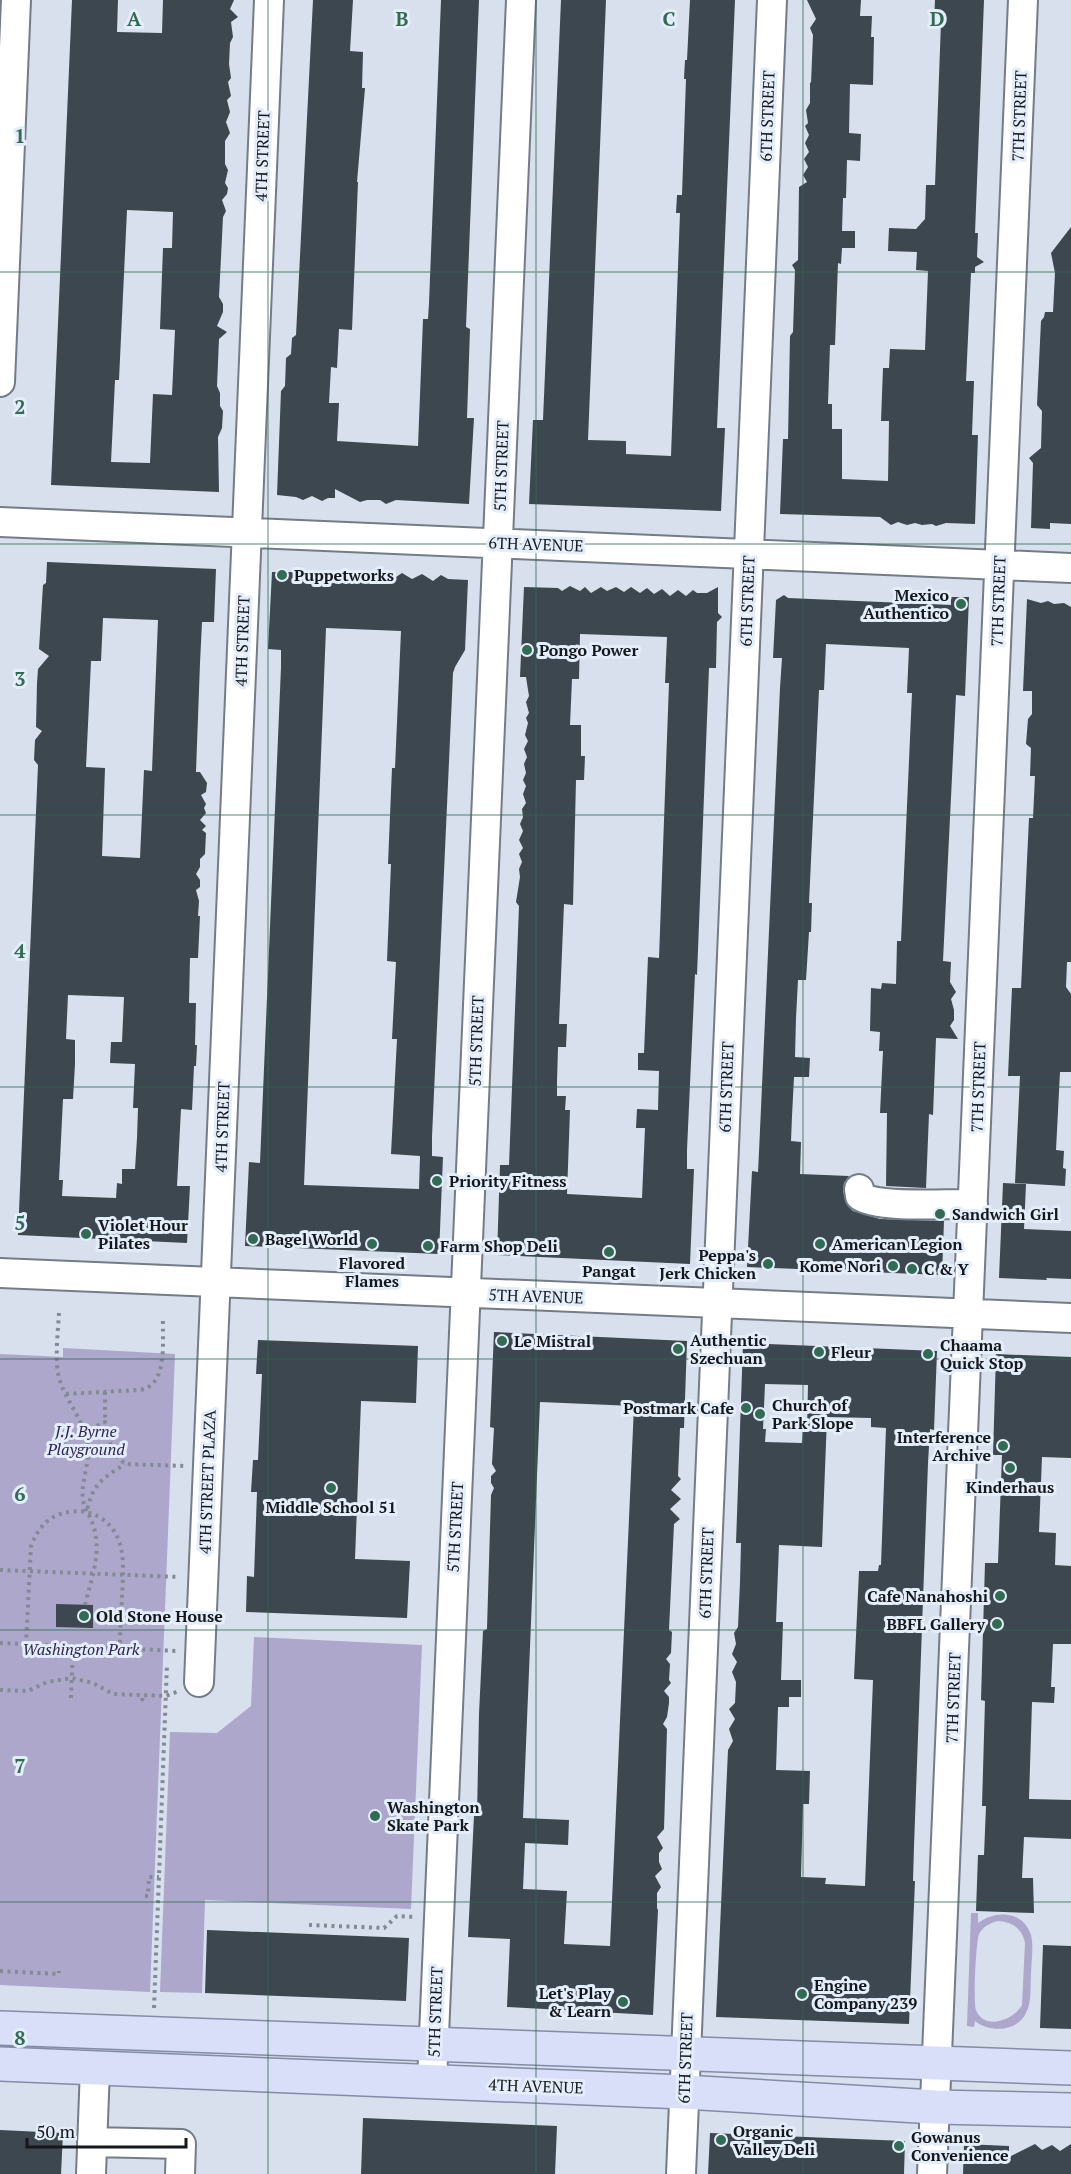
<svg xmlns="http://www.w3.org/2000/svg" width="1071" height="2174" font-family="'PT Serif',serif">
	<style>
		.green { fill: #ada7cb; fill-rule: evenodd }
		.building { fill: #3c474f; fill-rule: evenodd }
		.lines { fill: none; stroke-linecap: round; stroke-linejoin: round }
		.minor-casing { stroke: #747c87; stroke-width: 32 }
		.major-casing { stroke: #838ba7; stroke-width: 36 }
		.path { stroke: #848a93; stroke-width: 4; stroke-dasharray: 3 4.5; stroke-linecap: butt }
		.minor { stroke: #fff; stroke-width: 28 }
		.major { stroke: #d9dff8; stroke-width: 33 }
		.grid { fill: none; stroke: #326b53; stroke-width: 1.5; stroke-opacity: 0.55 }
		.poi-dot { fill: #326b53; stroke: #e4edfa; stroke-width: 2 }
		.labels { text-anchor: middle; stroke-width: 6; stroke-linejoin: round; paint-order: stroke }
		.street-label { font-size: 16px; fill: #14171b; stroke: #e4edfa }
		.poi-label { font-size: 16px; font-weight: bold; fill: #14171b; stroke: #e4edfa; text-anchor: start }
		.park-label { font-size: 16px; font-style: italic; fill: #302353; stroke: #e4edfa }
		.grid-label { font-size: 20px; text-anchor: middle; font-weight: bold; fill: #326b53; stroke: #e4edfa; stroke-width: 6; stroke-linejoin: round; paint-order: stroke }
	</style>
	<rect width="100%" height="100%" fill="#d7e0ec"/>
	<path class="green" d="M 63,1348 L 175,1354 L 150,1992 L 0,1985 L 0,1354 L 63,1357 Z
		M 254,1637 L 422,1645 L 411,1909 L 205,1900 L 202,1993 L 160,1992 L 170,1732 L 217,1733 L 251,1706 Z
		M 971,1913 L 978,1913 L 978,1923 C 995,1910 1023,1910 1031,1935 C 1034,1947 1031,1963 1031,1976 C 1030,1988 1032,2002 1026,2013 C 1017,2032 990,2033 975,2021 L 974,2027 L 967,2026 ZM 998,1921 C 1012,1922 1022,1928 1025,1943 L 1022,2005 C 1014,2020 984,2031 976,2010 C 973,2003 976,1941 979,1934 C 983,1927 989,1923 998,1921 Z"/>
	<path class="building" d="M 72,0 L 118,0 L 117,32 L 162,33 L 163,0 L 234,0 L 230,9 L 238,17 L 231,22 L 233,37 L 230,43 L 229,64 L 231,78 L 228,82 L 231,96 L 227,100 L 230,112 L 226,122 L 230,133 L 225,141 L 225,164 L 228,170 L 225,183 L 228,188 L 227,194 L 222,200 L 226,211 L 223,217 L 219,297 L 223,304 L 223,312 L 217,326 L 227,332 L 219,339 L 217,386 L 220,393 L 220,406 L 223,411 L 222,428 L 218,437 L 219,492 L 51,485 ZM 127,210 L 173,212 L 172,248 L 163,248 L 160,329 L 175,330 L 172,395 L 153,394 L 150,463 L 111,462 L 115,380 L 119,380 Z
		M 313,0 L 353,0 L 350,51 L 363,52 L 362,88 L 365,88 L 357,182 L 358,182 L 352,330 L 339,329 L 337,368 L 331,367 L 329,403 L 339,403 L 337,441 L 418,446 L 423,319 L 428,319 L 429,303 L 441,0 L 479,0 L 466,327 L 470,329 L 467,418 L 474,418 L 469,504 L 396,500 L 386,504 L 380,500 L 367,500 L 360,502 L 335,489 L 335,498 L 328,498 L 322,501 L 312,496 L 303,500 L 296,497 L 277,495 L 281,391 L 285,386 L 286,358 L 291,354 L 292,338 L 296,335 Z
		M 561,0 L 606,0 L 588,440 L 626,441 L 626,454 L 671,456 L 680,213 L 676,213 L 677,195 L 682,195 L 686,79 L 684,79 L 685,60 L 687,60 L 690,0 L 735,0 L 717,428 L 725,428 L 721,511 L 529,504 L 533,420 L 543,420 Z
		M 807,0 L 861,0 L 860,16 L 872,16 L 871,37 L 874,37 L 873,85 L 850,84 L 849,133 L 861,134 L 860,161 L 847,160 L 846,198 L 843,198 L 842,231 L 855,231 L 855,248 L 842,248 L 841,264 L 838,263 L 835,345 L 830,345 L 828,404 L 832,404 L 832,429 L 842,429 L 842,479 L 888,481 L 889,421 L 881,421 L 883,368 L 889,368 L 890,349 L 925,350 L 928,271 L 916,270 L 917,252 L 888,251 L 889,228 L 916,229 L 925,219 L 926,185 L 935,185 L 941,22 L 934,22 L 935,0 L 984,0 L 975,233 L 978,233 L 977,257 L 984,262 L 975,267 L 975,273 L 971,273 L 966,381 L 974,381 L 972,435 L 978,435 L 975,524 L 946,523 L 936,526 L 932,524 L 922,525 L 915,523 L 907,525 L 898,522 L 891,525 L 880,517 L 780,514 L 783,439 L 788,439 L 790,336 L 793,332 L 795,270 L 792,265 L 798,260 L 799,187 L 807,182 L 803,175 L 808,167 L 804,159 L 809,152 L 805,143 L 809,135 L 805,126 L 808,123 L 806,110 L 810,103 L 810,82 L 811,83 L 813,35 L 810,28 L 816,19 Z
		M 1071,227 L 1071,524 L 1050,523 L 1050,529 L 1031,528 L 1033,463 L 1029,458 L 1041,448 L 1042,411 L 1037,405 L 1041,321 L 1044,317 L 1045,312 L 1053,312 L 1055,273 L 1051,253 Z
		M 47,562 L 216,569 L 214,622 L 202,622 L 200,663 L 196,772 L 200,772 L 207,783 L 206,792 L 201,795 L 206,804 L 204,808 L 206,813 L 200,820 L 206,826 L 202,830 L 206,833 L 205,854 L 200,859 L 200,867 L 196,874 L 200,880 L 200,887 L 196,890 L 199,901 L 198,916 L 200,916 L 198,958 L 190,958 L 189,1003 L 196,1003 L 195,1045 L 197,1045 L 196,1066 L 194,1066 L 192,1110 L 181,1109 L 177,1186 L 190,1186 L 187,1243 L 18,1235 L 38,765 L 34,760 L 35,740 L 42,731 L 36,727 L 37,683 L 38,669 L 49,656 L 39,649 L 43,585 L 46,583 ZM 103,618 L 158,620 L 152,771 L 144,770 L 140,858 L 102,856 L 105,768 L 86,767 L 91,661 L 101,661 ZM 68,995 L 124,997 L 122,1042 L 111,1042 L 110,1063 L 135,1064 L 133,1108 L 138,1108 L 137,1138 L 135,1169 L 122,1169 L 122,1184 L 117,1183 L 116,1198 L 62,1196 L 63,1180 L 59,1180 L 63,1099 L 73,1099 L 75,1064 L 75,1040 L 66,1039 Z
		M 300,569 L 309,576 L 319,570 L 329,576 L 339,571 L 347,577 L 358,571 L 364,576 L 378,576 L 383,573 L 393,579 L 402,573 L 412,579 L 422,574 L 433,581 L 441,575 L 448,579 L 468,580 L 465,650 L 455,667 L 453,673 L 432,1137 L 432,1156 L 443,1157 L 439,1254 L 245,1246 L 249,1162 L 260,1163 L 281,667 L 281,650 L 268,649 L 272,572 L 294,572 ZM 326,628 L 401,631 L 395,768 L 392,768 L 388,864 L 391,864 L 387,961 L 396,962 L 392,1039 L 397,1039 L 391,1154 L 420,1156 L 419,1189 L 304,1185 Z
		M 570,586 L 580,591 L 585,587 L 591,593 L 601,587 L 607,591 L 616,587 L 624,592 L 631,587 L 640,593 L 647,588 L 654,594 L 662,589 L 670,596 L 678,590 L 686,596 L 693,590 L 697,593 L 707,593 L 718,587 L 718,613 L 722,617 L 717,622 L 716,668 L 709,668 L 697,975 L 695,974 L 687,1150 L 687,1169 L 694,1169 L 690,1264 L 497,1255 L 500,1165 L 509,1165 L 519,906 L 516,902 L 520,877 L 519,869 L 522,862 L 519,854 L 523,848 L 519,840 L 523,831 L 520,824 L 523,817 L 522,809 L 526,803 L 523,794 L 526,786 L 523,780 L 526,773 L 524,764 L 527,757 L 524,749 L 528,741 L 525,735 L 528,723 L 526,718 L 529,713 L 526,702 L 529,696 L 526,677 L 520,677 L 524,587 L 558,588 L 562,591 ZM 580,634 L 667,637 L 665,683 L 669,683 L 659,958 L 648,957 L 644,1053 L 638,1053 L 638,1070 L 659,1071 L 658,1110 L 637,1109 L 636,1128 L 645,1128 L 642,1198 L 567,1194 L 570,1110 L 565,1110 L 566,1096 L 557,1096 L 557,1082 L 558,1047 L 566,1047 L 567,1024 L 559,1024 L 564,904 L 573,905 L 576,780 L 584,780 L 585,756 L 581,756 L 581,725 L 570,725 L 572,679 L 579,679 Z
		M 784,595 L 788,598 L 951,605 L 951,597 L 969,597 L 965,696 L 956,695 L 943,961 L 951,962 L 950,982 L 956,992 L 951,999 L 954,1010 L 954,1020 L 950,1026 L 958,1039 L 936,1038 L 933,1115 L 929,1114 L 926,1188 L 886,1186 L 887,1113 L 880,1113 L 883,1051 L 879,1051 L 880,1032 L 870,1031 L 871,988 L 881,989 L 882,983 L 896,984 L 897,941 L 901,941 L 912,693 L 907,693 L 909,648 L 826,644 L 824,690 L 819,690 L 809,903 L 812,903 L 811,932 L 809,932 L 806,980 L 798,980 L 796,1018 L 795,1057 L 810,1058 L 809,1077 L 794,1077 L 792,1116 L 791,1141 L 801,1142 L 800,1174 L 849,1176 L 844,1183 L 843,1191 L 847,1205 L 853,1211 L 880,1219 L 944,1221 L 942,1275 L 747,1267 L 752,1171 L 758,1172 L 759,1152 L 780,688 L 782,658 L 773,658 L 776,600 Z
		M 1027,599 L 1041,603 L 1048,601 L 1054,604 L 1064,603 L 1071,607 L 1071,962 L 1067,962 L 1066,987 L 1071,994 L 1071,1072 L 1060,1072 L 1056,1150 L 1064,1151 L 1063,1168 L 1066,1169 L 1065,1186 L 1015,1183 L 1020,1076 L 1008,1076 L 1012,988 L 1021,988 L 1029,818 L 1033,818 L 1035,776 L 1030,776 L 1031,748 L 1026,744 L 1028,719 L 1032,714 L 1032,691 L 1023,691 Z
		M 1003,1183 L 1026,1184 L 1024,1229 L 1071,1231 L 1071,1279 L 1046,1278 L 1047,1280 L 999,1278 Z
		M 494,1332 L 687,1341 L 684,1428 L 680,1428 L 678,1476 L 681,1479 L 671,1490 L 681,1499 L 670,1509 L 680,1519 L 674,1524 L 669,1630 L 672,1632 L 671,1653 L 666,1659 L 670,1664 L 669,1680 L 671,1683 L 664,1691 L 669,1697 L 669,1703 L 667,1717 L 663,1724 L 667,1729 L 664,1829 L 657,1837 L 663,1848 L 659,1853 L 659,1862 L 662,1869 L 655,1876 L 661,1887 L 657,1893 L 657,1908 L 658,1910 L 653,2015 L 507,2007 L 510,1939 L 468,1937 L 474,1816 L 477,1816 L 479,1714 L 483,1631 L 487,1629 L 491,1495 L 494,1488 L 491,1483 L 491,1476 L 496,1471 L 492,1464 L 494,1428 L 490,1427 ZM 540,1402 L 634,1406 L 610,1946 L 564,1944 L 567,1891 L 523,1889 L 525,1843 L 568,1845 L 569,1820 L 523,1818 Z
		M 258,1340 L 418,1346 L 416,1403 L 361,1401 L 355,1559 L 410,1561 L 407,1618 L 246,1612 L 247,1576 L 254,1577 L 257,1492 L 251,1492 L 253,1460 L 258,1460 L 262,1374 L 256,1374 Z
		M 743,1343 L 937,1351 L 934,1430 L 930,1429 L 928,1463 L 914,1846 L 913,1881 L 915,1881 L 909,2024 L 716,2017 L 728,1750 L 733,1741 L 729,1729 L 735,1719 L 729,1709 L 735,1703 L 736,1682 L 732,1672 L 737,1662 L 732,1654 L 736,1644 L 734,1633 L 738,1627 L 740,1582 L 741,1543 L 736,1543 ZM 765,1384 L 808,1385 L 807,1430 L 803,1430 L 802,1443 L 765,1442 L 766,1429 L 763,1429 ZM 827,1417 L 871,1418 L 871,1427 L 886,1428 L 881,1565 L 879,1565 L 878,1571 L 859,1571 L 854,1679 L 873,1680 L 865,1886 L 825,1884 L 826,1878 L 801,1877 L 803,1804 L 809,1804 L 810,1771 L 776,1770 L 778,1707 L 789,1707 L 789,1697 L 801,1697 L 801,1680 L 781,1680 L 783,1622 L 776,1622 L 779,1545 L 822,1547 Z
		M 996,1354 L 1071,1357 L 1071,1458 L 1042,1457 L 1039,1532 L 1056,1533 L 1055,1565 L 1071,1566 L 1071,1644 L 1053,1644 L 1051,1687 L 1055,1687 L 1054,1703 L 1032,1702 L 1029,1799 L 1071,1800 L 1071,1839 L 1024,1837 L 1022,1878 L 1033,1878 L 1034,1913 L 976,1911 L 978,1855 L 984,1855 L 986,1806 L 982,1806 L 985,1701 L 981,1700 L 985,1563 L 998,1563 L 1002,1455 L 993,1455 Z
		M 56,1604 L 93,1605 L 93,1628 L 56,1627 Z
		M 207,1930 L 409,1938 L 406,2001 L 205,1993 Z
		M 1043,1945 L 1071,1946 L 1071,2029 L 1040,2028 Z
		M 363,2118 L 557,2126 L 555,2174 L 361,2174 Z
		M 0,2130 L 63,2133 L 61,2174 L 0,2174 Z
		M 710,2133 L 905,2141 L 904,2174 L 708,2174 Z
		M 964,2144 L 1009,2146 L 1009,2157 L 1035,2144 L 1042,2150 L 1052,2145 L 1060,2151 L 1071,2144 L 1071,2174 L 963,2174 Z"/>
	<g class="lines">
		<defs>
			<path id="minor" d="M 0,382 L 16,0
				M 0,522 L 1071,568
				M 859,1189 L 860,1196 C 878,1209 948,1203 973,1204
				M 0,1273 L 1071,1318
				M 199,1682 L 269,0
				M 432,2082 L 521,0
				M 92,2142 L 181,2144 L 180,2174
				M 91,2174 L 95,2068
				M 681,2174 L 772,0
				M 932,2174 L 1023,0"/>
			<path id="major" d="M 0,2028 L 1071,2068
				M 0,2064 L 684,2092 L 935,2107 L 1071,2110"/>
		</defs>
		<use href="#minor" class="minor-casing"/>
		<use href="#major" class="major-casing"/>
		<path class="path" d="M 59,1313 C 58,1330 55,1357 58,1373 C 63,1400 87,1421 88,1449 C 89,1471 76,1491 87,1512 C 92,1484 102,1479 125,1464
			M 105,1392 L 105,1422
			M 66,1394 L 138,1390 C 169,1388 162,1340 163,1319
			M 63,1442 L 105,1422 L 112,1451 L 125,1464 L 185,1466
			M 0,1570 L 179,1577
			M 85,1605 C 93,1572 105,1546 88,1513
			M 0,1643 L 178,1651
			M 26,1645 L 31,1546 C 38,1528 49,1514 70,1512 C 81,1510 91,1512 101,1518 C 128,1536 123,1569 122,1598 C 121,1615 120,1632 120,1649
			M 0,1690 L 28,1691 L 47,1682 L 72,1678 L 93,1683 L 113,1694 L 166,1696 L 179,1691
			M 71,1698 L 73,1647
			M 142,1701 L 143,1695
			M 145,1896 L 148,1896 L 149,1877 L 159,1877
			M 309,1925 L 384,1928 L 397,1916 L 415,1917
			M 0,1971 L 59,1974 L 59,1971
			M 154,2008 L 167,1664"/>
		<use href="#minor" class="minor"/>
		<use href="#major" class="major"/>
	</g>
	<path class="grid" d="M 268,0 L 268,2174M 536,0 L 536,2174M 803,0 L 803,2174M 0,272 L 1071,272M 0,544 L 1071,544M 0,815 L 1071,815M 0,1087 L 1071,1087M 0,1359 L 1071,1359M 0,1630 L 1071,1630M 0,1902 L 1071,1902"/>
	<g class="poi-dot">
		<circle cx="282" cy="575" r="6"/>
		<circle cx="961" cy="604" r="6"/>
		<circle cx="527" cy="650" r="6"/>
		<circle cx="437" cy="1181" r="6"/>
		<circle cx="940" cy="1214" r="6"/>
		<circle cx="86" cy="1234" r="6"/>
		<circle cx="253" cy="1239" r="6"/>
		<circle cx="372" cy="1244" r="6"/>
		<circle cx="820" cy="1244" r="6"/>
		<circle cx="428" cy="1246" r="6"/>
		<circle cx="609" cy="1252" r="6"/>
		<circle cx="768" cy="1264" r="6"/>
		<circle cx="893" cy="1266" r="6"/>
		<circle cx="912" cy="1269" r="6"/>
		<circle cx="502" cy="1341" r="6"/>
		<circle cx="678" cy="1349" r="6"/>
		<circle cx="819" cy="1352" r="6"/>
		<circle cx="928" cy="1354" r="6"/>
		<circle cx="746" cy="1408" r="6"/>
		<circle cx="760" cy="1414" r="6"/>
		<circle cx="1003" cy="1446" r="6"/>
		<circle cx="1010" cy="1468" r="6"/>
		<circle cx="331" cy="1488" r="6"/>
		<circle cx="1000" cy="1596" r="6"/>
		<circle cx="84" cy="1616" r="6"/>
		<circle cx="997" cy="1624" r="6"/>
		<circle cx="375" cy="1816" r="6"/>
		<circle cx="802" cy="1994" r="6"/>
		<circle cx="623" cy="2002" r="6"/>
		<circle cx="721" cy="2140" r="6"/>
		<circle cx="899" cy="2146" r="6"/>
	</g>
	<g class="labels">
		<g class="street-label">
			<text transform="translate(767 116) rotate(-88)" y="6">6TH STREET</text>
			<text transform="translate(1019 116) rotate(-88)" y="6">7TH STREET</text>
			<text transform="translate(262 156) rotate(-88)" y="6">4TH STREET</text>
			<text transform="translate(501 466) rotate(-88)" y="6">5TH STREET</text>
			<text transform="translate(536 544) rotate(2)" y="6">6TH AVENUE</text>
			<text transform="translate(747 601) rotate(-88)" y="6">6TH STREET</text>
			<text transform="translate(998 601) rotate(-88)" y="6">7TH STREET</text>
			<text transform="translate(242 641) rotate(-88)" y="6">4TH STREET</text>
			<text transform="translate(476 1041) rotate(-88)" y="6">5TH STREET</text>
			<text transform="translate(726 1087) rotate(-88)" y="6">6TH STREET</text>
			<text transform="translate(978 1087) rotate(-88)" y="6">7TH STREET</text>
			<text transform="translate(222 1127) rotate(-88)" y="6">4TH STREET</text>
			<text transform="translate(536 1296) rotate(2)" y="6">5TH AVENUE</text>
			<text transform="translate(207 1482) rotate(-88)" y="6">4TH STREET PLAZA</text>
			<text transform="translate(455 1527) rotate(-87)" y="6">5TH STREET</text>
			<text transform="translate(706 1573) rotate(-88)" y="6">6TH STREET</text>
			<text transform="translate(953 1698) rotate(-88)" y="6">7TH STREET</text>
			<text transform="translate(435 2012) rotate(-88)" y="6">5TH STREET</text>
			<text transform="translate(685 2058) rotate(-88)" y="6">6TH STREET</text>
			<text transform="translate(536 2086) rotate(2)" y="6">4TH AVENUE</text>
		</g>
		<g class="poi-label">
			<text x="294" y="581">Puppetworks</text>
			<text x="949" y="601" text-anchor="end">Mexico<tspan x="949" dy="18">Authentico</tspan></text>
			<text x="539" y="656">Pongo Power</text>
			<text x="449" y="1187">Priority Fitness</text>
			<text x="952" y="1220">Sandwich Girl</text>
			<text x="98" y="1231">Violet Hour<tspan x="98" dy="18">Pilates</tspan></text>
			<text x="265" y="1245">Bagel World</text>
			<text x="832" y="1250">American Legion</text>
			<text x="440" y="1252">Farm Shop Deli</text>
			<text x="756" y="1261" text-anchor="end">Peppa's<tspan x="756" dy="18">Jerk Chicken</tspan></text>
			<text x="372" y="1269" text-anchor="middle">Flavored<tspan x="372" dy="18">Flames</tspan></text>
			<text x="881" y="1272" text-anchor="end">Kome Nori</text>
			<text x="924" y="1275">C &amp; Y</text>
			<text x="609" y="1277" text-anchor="middle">Pangat</text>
			<text x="690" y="1346">Authentic<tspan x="690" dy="18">Szechuan</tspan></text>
			<text x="514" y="1347">Le Mistral</text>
			<text x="940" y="1351">Chaama<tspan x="940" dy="18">Quick Stop</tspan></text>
			<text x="831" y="1358">Fleur</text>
			<text x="772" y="1411">Church of<tspan x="772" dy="18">Park Slope</tspan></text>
			<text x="734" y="1414" text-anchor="end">Postmark Cafe</text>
			<text x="991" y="1443" text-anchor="end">Interference<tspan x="991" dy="18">Archive</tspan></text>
			<text x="1010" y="1493" text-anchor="middle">Kinderhaus</text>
			<text x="331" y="1513" text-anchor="middle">Middle School 51</text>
			<text x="988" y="1602" text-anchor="end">Cafe Nanahoshi</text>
			<text x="96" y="1622">Old Stone House</text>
			<text x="985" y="1630" text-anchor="end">BBFL Gallery</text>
			<text x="387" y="1813">Washington<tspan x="387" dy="18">Skate Park</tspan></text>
			<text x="814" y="1991">Engine<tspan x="814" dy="18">Company 239</tspan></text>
			<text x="611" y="1999" text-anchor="end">Let's Play<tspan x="611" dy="18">&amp; Learn</tspan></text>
			<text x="733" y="2137">Organic<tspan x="733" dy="18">Valley Deli</tspan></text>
			<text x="911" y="2143">Gowanus<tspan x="911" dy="18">Convenience</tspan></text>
		</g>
		<g class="park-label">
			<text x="86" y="1437">J.J. Byrne<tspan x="86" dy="18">Playground</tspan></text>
			<text x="81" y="1655">Washington Park</text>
		</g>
	</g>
	<g class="grid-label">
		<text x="134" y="26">A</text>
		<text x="402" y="26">B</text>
		<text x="669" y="26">C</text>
		<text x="937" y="26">D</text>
		<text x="20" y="143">1</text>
		<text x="20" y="414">2</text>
		<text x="20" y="686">3</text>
		<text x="20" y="958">4</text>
		<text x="20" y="1230">5</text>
		<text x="20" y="1501">6</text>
		<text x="20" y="1773">7</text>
		<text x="20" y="2045">8</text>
	</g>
	<path d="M27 2138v9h159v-9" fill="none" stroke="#14171b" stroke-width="3"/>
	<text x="36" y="2138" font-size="18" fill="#14171b" stroke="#e4edfa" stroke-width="4.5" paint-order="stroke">50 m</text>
</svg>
